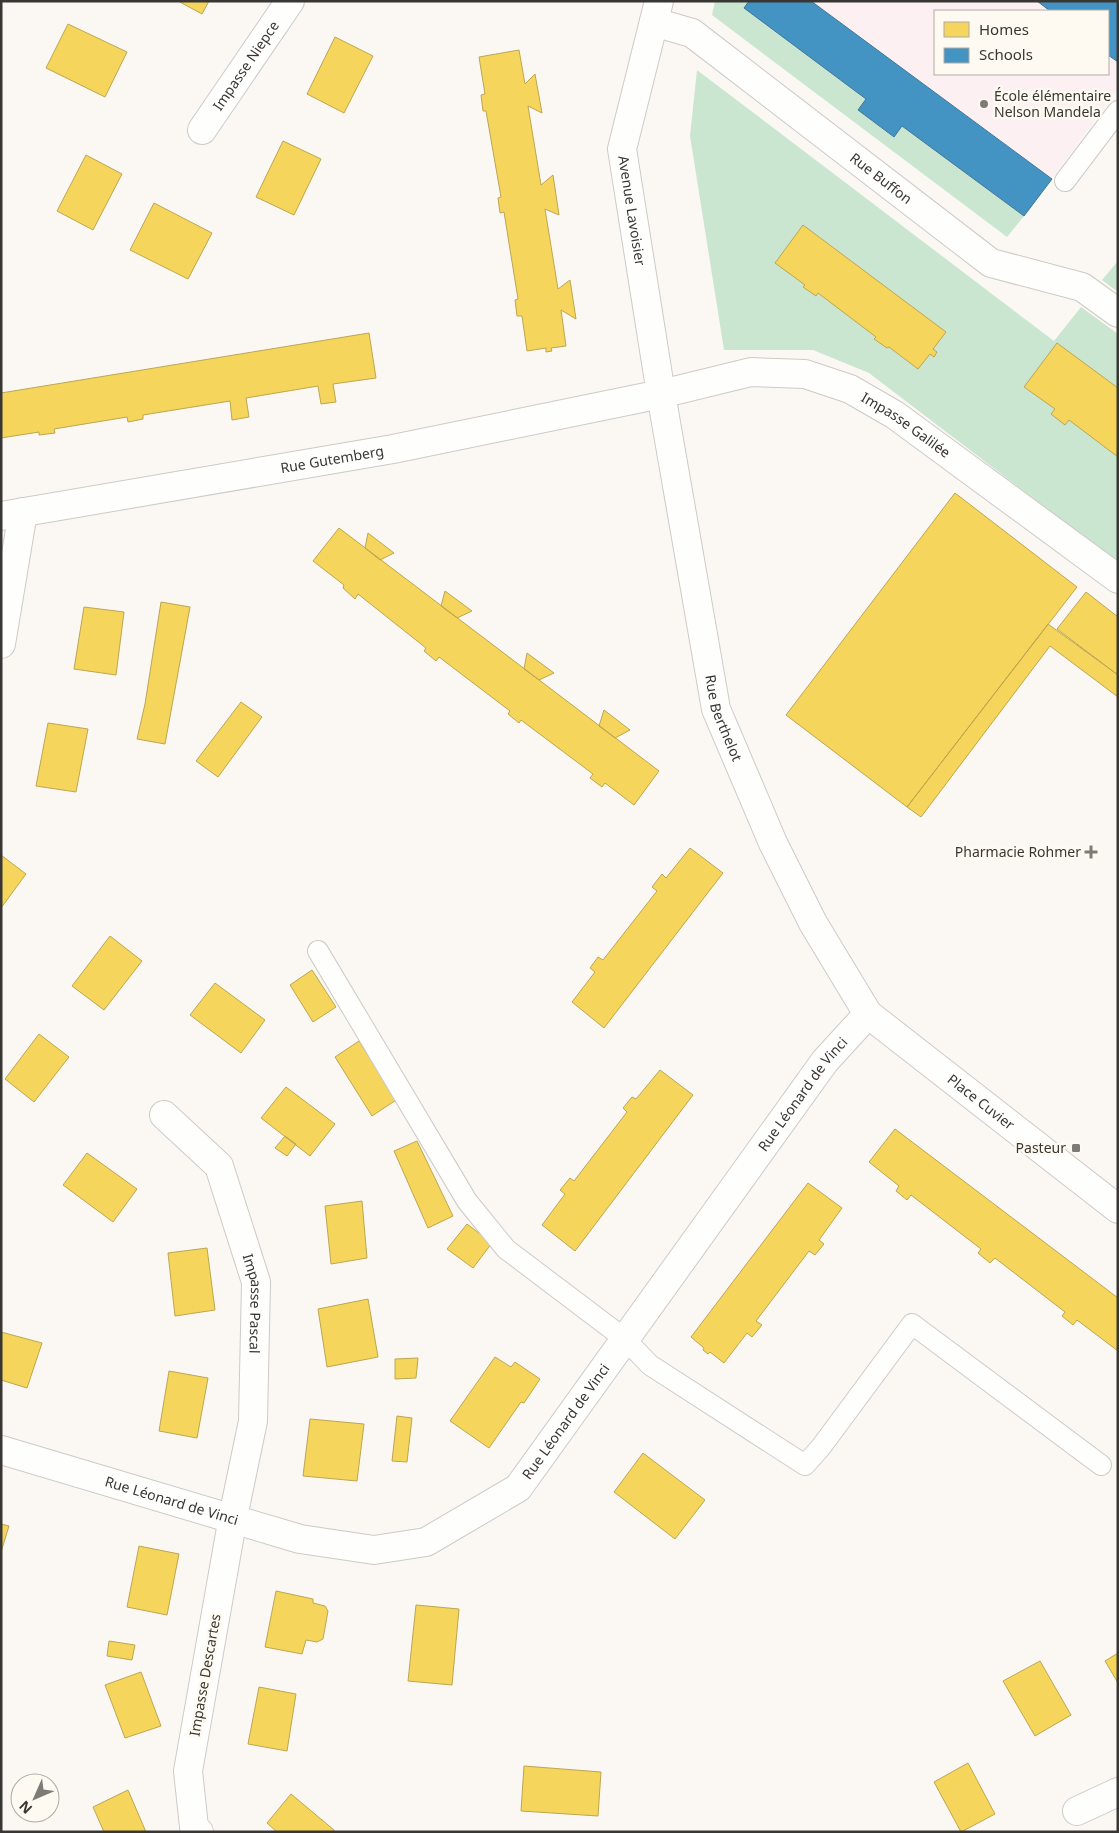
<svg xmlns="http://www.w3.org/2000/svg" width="1119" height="1833" font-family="'Noto Sans',sans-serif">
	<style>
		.education { fill: #fcf0f3; fill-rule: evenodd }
		.green { fill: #cae6d0 }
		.homes { fill: #f6d55c; stroke: #bda650 }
		.schools { fill: #4393c3; stroke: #407798 }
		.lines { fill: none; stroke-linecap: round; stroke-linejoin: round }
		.lane-casing { stroke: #cdcac7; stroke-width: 22 }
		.street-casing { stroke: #cdcac7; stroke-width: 30 }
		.lane { stroke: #fefefd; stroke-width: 20 }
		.street { stroke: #fefefd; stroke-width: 28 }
		.poi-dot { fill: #7d7b77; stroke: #fef9f1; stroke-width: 2 }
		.labels { text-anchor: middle; stroke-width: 5; stroke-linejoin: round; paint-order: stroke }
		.street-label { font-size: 14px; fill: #393734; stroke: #fef9f1 }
		.poi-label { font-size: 14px; fill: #393734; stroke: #fef9f1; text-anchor: end }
	</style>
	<rect width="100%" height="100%" fill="#fbf8f4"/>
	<path class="education" d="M 736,1 L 1118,1 L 1118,89 L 1024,216 L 903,126 L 894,137 L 858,110 L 866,99 ZM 935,11 L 1108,11 L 1108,74 L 935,74 Z"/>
	<path class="green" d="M 715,1 L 749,1 L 744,8 L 866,99 L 858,110 L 893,137 L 902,126 L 1024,216 L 1007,237 L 712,15 Z
		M 697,70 L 1054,341 L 1081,307 L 1118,334 L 1118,563 L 869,373 L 813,350 L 724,350 L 690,136 Z
		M 1118,261 L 1118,292 L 1102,280 Z"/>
	<path class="homes" d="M 178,1 L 209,1 L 202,14 Z
		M 68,24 L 127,52 L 105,97 L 46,68 Z
		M 335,37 L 373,56 L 344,113 L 307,94 Z
		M 519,50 L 525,84 L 535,74 L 542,113 L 528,106 L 541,185 L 553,175 L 559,215 L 545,209 L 558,289 L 570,280 L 576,319 L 561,310 L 566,346 L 551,348 L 552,351 L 546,352 L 546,348 L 527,351 L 522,316 L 517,316 L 515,300 L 518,299 L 504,212 L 500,213 L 498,198 L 501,197 L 486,111 L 483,111 L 481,95 L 485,94 L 479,57 Z
		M 283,141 L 321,159 L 294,215 L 256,197 Z
		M 86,155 L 122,174 L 93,230 L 57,211 Z
		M 154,203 L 212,233 L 188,279 L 130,250 Z
		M 803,225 L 946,332 L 933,349 L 937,352 L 934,357 L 930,354 L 918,369 L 889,347 L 887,348 L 874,339 L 876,337 L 818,293 L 816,296 L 803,287 L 805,285 L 775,263 Z
		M 369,333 L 376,378 L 333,384 L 336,402 L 321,404 L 318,386 L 246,398 L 249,417 L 232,420 L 230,401 L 143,415 L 143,419 L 128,422 L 127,417 L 54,429 L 55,433 L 39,435 L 39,432 L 1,438 L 1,393 Z
		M 1057,343 L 1118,388 L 1118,457 L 1069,420 L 1065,425 L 1051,414 L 1055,409 L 1024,387 Z
		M 955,493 L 1077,587 L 907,807 L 786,715 Z
		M 339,528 L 659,771 L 634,805 L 605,783 L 602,787 L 590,778 L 593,774 L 521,720 L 519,723 L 508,714 L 510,711 L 439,657 L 436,661 L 424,651 L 426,648 L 358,594 L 355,599 L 343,588 L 344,585 L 313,561 Z
		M 368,533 L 394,553 L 380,560 L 365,548 Z
		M 445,591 L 472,611 L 457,618 L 441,606 Z
		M 1086,592 L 1118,617 L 1118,675 L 1057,629 Z
		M 161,602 L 190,607 L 165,744 L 137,739 L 145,704 Z
		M 84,607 L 124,612 L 116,675 L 74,669 Z
		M 1048,624 L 1118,675 L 1118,697 L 1050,646 L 921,817 L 907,807 Z
		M 527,653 L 554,673 L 539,680 L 524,669 Z
		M 241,702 L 262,717 L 218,777 L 196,761 Z
		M 604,710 L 630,730 L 615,738 L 599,726 Z
		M 48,723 L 88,729 L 76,792 L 36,786 Z
		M 690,848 L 723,873 L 604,1028 L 572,1002 L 595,972 L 590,968 L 598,957 L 603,960 L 657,891 L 652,887 L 662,874 L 666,878 Z
		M 1,855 L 26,874 L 1,908 Z
		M 110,936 L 142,961 L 104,1010 L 72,986 Z
		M 312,970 L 336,1007 L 313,1022 L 290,985 Z
		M 215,983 L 265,1020 L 241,1053 L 190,1015 Z
		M 39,1034 L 69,1057 L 34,1102 L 5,1079 Z
		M 359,1041 L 396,1100 L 372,1116 L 335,1057 Z
		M 660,1070 L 693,1095 L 575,1251 L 542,1225 L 565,1194 L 560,1190 L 570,1178 L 574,1181 L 627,1112 L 623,1108 L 632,1097 L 636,1099 Z
		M 286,1087 L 335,1124 L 310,1156 L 261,1118 Z
		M 895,1129 L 1118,1298 L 1118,1351 L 1077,1320 L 1073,1325 L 1062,1316 L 1065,1312 L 995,1258 L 990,1263 L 978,1253 L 981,1249 L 911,1195 L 907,1200 L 896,1191 L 899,1186 L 869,1162 Z
		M 285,1136 L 296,1144 L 287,1156 L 275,1148 Z
		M 417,1141 L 453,1216 L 428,1228 L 394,1151 Z
		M 87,1153 L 137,1189 L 113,1222 L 63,1185 Z
		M 808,1183 L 842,1208 L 819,1240 L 824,1244 L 815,1255 L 809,1251 L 756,1321 L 762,1325 L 752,1337 L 747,1333 L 724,1363 L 710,1352 L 708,1354 L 703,1350 L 704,1348 L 691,1337 Z
		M 362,1201 L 367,1258 L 331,1264 L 325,1206 Z
		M 467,1224 L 492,1243 L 473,1268 L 447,1249 Z
		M 207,1248 L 215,1310 L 175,1316 L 168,1253 Z
		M 368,1299 L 378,1357 L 327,1367 L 318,1309 Z
		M 1,1332 L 42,1343 L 27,1388 L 1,1380 Z
		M 495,1357 L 511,1367 L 515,1362 L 540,1379 L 524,1403 L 521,1402 L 489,1448 L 450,1421 Z
		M 418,1358 L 416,1378 L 395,1379 L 395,1359 Z
		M 169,1371 L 208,1378 L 197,1438 L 159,1431 Z
		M 397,1416 L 412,1418 L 407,1462 L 392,1461 Z
		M 310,1419 L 364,1424 L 357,1481 L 303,1476 Z
		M 643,1453 L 705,1500 L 675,1539 L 614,1492 Z
		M 1,1524 L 9,1526 L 1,1552 Z
		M 139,1546 L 179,1554 L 167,1615 L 127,1607 Z
		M 276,1591 L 313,1599 L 313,1603 L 325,1606 L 328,1611 L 323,1639 L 317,1642 L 306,1640 L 302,1654 L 265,1647 Z
		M 416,1605 L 459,1609 L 452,1685 L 408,1681 Z
		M 109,1641 L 135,1645 L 132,1660 L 107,1656 Z
		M 1118,1653 L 1118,1683 L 1105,1661 Z
		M 1040,1661 L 1071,1715 L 1035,1736 L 1003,1681 Z
		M 141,1672 L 161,1726 L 125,1738 L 105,1685 Z
		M 259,1687 L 296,1694 L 287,1751 L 248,1744 Z
		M 968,1763 L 995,1814 L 961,1832 L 934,1782 Z
		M 524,1766 L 601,1772 L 598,1816 L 521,1811 Z
		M 128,1790 L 146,1832 L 104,1832 L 93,1807 Z
		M 291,1794 L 334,1830 L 333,1832 L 277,1832 L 267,1823 Z"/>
	<path class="schools" d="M 749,1 L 811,1 L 1052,179 L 1024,216 L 902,126 L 894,137 L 858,110 L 866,99 L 744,8 Z
		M 1037,1 L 1114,1 L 1118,4 L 1118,62 L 1108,55 L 1108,11 L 1050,11 Z"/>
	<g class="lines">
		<defs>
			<path id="lane" d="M 1065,181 L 1118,111
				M 318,951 L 467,1201 L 506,1249 L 625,1339 L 650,1365 L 805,1465 L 821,1447 L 912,1324 L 1101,1465"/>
			<g id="street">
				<path id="s1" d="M 659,1 L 622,149 L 661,394 L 716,709 L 773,843 L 813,923 L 868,1014 L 1118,1209"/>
				<path id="s2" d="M 654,22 L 692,33 L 991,263 L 1082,287 L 1118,313"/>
				<path id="s3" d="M 202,130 L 290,1"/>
				<path id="s4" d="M 1,516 L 393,449 L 661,394 L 751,372 L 805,374 L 850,389 L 895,415 L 1118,579"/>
				<path d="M 1,644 L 23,512"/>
				<path id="s5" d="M 164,1115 L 219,1166 L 256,1282 L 253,1421 L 233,1517 L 188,1771 L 194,1827 L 199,1832"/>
				<path id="s6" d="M 1,1450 L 300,1539 L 374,1550 L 426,1542 L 518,1488 L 825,1061 L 868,1014"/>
				<path d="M 1077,1811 L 1118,1792"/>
			</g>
		</defs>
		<use href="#lane" class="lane-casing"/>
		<use href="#street" class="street-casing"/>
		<use href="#lane" class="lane"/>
		<use href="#street" class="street"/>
	</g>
	<g class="poi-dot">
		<circle cx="984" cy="104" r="5"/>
		<path d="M1088.5 844.5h5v5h5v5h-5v5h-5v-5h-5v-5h5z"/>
		<rect x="1071" y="1143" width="10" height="10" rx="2.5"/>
	</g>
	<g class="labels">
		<g class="street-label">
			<text dy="5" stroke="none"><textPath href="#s3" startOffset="78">Impasse Niepce</textPath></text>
			<text dy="5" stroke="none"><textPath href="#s2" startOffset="278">Rue Buffon</textPath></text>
			<text dy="5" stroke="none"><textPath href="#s1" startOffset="215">Avenue Lavoisier</textPath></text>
			<text dy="5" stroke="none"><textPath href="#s4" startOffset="932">Impasse Galilée</textPath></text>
			<text dy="5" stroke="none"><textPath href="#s4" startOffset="336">Rue Gutemberg</textPath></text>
			<text dy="5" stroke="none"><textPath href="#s1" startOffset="731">Rue Berthelot</textPath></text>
			<text dy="5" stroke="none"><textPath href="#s6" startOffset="1032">Rue Léonard de Vinci</textPath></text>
			<text dy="5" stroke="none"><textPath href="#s1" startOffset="1205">Place Cuvier</textPath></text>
			<text dy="5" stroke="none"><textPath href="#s5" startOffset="218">Impasse Pascal</textPath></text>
			<text dy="5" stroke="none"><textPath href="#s6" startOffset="628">Rue Léonard de Vinci</textPath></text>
			<text dy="5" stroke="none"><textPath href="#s6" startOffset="178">Rue Léonard de Vinci</textPath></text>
			<text transform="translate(205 1675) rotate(-80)" y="5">Impasse Descartes</text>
		</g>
		<g class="poi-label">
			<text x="994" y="101" text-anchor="start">École élémentaire<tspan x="994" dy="16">Nelson Mandela</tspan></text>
			<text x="1081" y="857">Pharmacie Rohmer</text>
			<text x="1066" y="1153">Pasteur</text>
		</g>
	</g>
	<rect width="1119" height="1833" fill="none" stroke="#393734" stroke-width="5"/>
	<rect x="934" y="10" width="175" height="65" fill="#fef9f1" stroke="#afaba5"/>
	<rect x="944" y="22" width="25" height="15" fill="#f6d55c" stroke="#afaba5"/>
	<text x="979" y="35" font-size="15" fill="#393734">Homes</text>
	<rect x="944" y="48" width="25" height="15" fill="#4393c3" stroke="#afaba5"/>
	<text x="979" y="60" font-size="15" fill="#393734">Schools</text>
	<g transform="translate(35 1798) rotate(225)"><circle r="24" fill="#fef9f1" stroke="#afaba5"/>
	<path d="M0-4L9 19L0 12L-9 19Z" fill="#7d7b77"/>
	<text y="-8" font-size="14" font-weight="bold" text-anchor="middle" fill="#393734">N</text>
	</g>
</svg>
